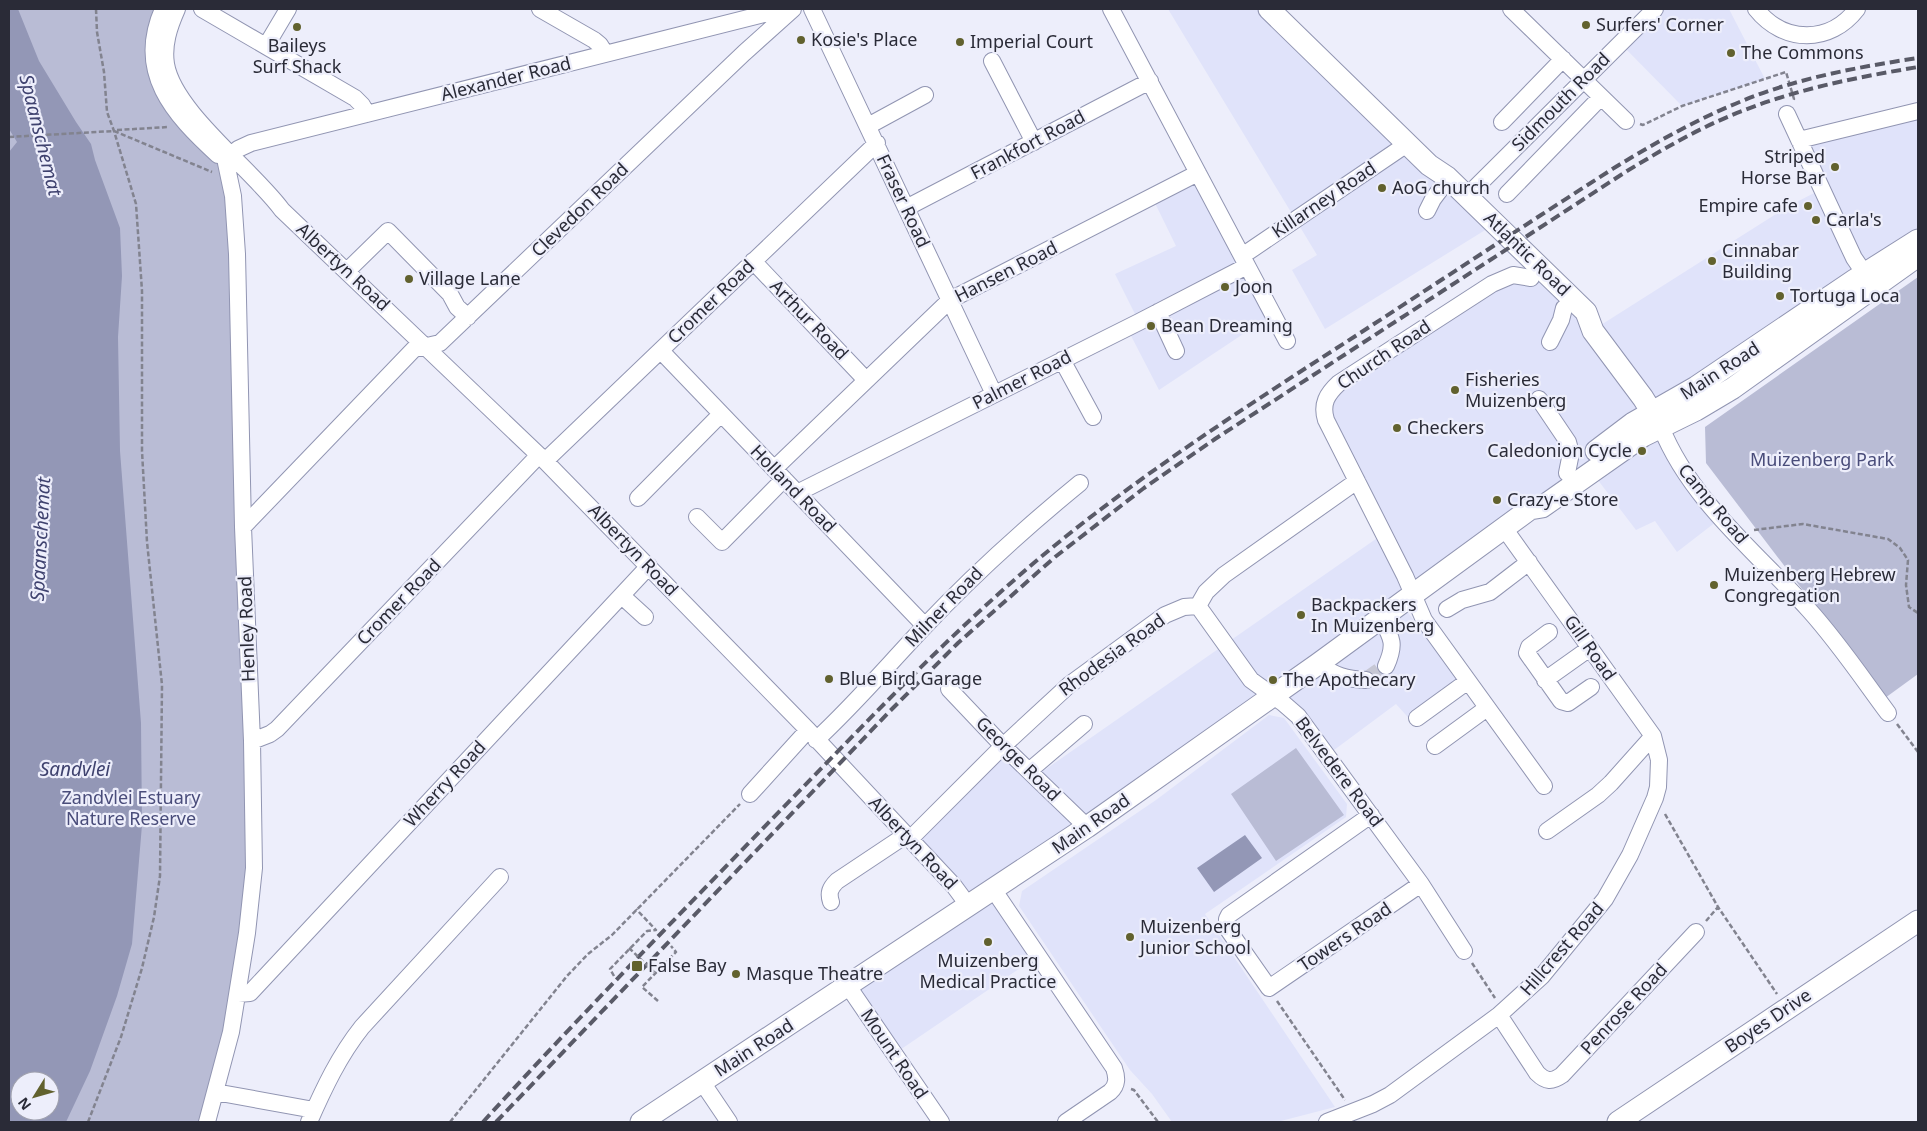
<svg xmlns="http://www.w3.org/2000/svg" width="1927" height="1131" font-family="'Noto Sans',sans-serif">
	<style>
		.built { fill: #e0e3fa }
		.green { fill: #b9bcd5; fill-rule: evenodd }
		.water { fill: #9397b6; fill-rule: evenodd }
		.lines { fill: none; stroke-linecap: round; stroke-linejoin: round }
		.minor-tunnel { stroke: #c6c7d4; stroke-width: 16; stroke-dasharray: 16 8; stroke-linecap: butt }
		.minor-casing { stroke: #9195b2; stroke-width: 18 }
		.major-casing { stroke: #9195b2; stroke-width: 23 }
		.path { stroke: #82838f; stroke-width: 2.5; stroke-dasharray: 5 2.5; stroke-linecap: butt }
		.minor { stroke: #fff; stroke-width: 16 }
		.major { stroke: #fff; stroke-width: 21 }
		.rail { stroke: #595a67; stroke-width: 4; stroke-dasharray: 10 5; stroke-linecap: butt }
		.path-bridge { stroke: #82838f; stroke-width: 2.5; stroke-dasharray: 5 2.5; stroke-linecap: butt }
		.poi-dot { fill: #61612e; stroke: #edeefb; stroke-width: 2 }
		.labels { text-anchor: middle; stroke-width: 4.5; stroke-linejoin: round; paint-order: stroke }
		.poi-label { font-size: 18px; fill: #2a2b37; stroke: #edeefb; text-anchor: start }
		.street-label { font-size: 18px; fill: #2a2b37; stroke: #edeefb }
		.park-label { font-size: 18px; fill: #494c7a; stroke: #edeefb }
		.water-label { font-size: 19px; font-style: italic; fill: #3f426f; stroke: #edeefb }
	</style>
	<rect width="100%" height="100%" fill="#edeefb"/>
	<path class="built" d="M 1168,9 L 1269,9 L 1495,224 L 1325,329 L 1292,270 L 1317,255 Z
		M 1655,9 L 1729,9 L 1765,79 L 1682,106 L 1620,43 Z
		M 1918,111 L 1918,256 L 1661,427 L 1721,518 L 1677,552 L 1655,521 L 1636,530 L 1591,471 L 1401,603 L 1465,690 L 1415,725 L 1396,704 L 1326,756 L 1273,697 L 994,889 L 1038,956 L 894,1054 L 848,986 L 968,906 L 910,839 L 1003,746 L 1036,776 L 1383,534 L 1325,400 L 1484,288 L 1543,270 L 1593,330 L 1787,207 L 1816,192 L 1799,140 Z
		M 1198,173 L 1273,314 L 1159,390 L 1127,328 L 1139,322 L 1115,274 L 1176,246 L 1152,197 Z
		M 1269,715 L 1284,718 L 1347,804 L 1346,817 L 1205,914 L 1335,1107 L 1277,1122 L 1172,1122 L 1152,1094 L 1130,1070 L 1019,906 L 1022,891 L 1156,800 Z"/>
	<path class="green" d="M 9,9 L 163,9 L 153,42 L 226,163 L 254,868 L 207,1122 L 9,1122 ZM 20,1081 L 50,1081 L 50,1111 L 20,1111 Z
		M 1918,277 L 1918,674 L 1885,698 L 1706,463 L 1705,427 Z
		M 1296,748 L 1344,815 L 1276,861 L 1231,794 Z"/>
	<path class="water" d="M 9,9 L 18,9 L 39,61 L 76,122 L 91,144 L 95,160 L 120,228 L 122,276 L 118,337 L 120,451 L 141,723 L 142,825 L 132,944 L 117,996 L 90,1071 L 66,1122 L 9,1122 L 9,152 L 17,142 L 9,129 ZM 20,1081 L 50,1081 L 50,1111 L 20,1111 Z
		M 1245,835 L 1262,858 L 1214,892 L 1197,868 Z"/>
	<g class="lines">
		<path class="minor-tunnel" d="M 1366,680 L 1386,666"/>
		<defs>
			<path id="minor" d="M 163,9 C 135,72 173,114 218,155
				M 177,9 C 169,27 163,45 166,64 C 174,112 253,170 282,210 L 545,461 L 808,730 L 954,886 L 968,905
				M 202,9 L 355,98 L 362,105 L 367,114
				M 540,9 L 594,40 L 600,45 L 605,53
				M 812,9 L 994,394
				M 1111,9 L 1287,341
				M 1511,9 L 1626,121
				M 1756,9 C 1784,44 1830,44 1857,9
				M 266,46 L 288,9
				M 992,61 L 1034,142
				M 1787,114 L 1854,258 L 1871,283
				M 1502,122 L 1563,59
				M 868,126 L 925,95
				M 1799,140 L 1918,111
				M 226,163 L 238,149 L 251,143 L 784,9
				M 1507,194 L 1601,97
				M 1467,196 L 1655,9
				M 906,208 L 1150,81
				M 1427,211 L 1433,199 L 1442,187
				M 1242,256 L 1407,144
				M 753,261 L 866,380
				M 347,271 L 388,231 L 450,294 L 457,307 L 468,317
				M 1531,278 L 1513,275 L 1492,284 L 1339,383 C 1327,394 1321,404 1326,420 L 1405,576 L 1424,620 L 1544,786
				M 1158,312 L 1176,351
				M 1550,342 L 1561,320 L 1564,308
				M 661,351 L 925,626
				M 1062,360 L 1093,417
				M 1539,399 L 1568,442 L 1571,453 L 1567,473
				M 1661,427 C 1690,500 1757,553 1809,610 C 1838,642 1862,678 1888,713
				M 545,461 L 877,143
				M 774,469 L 950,300 L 1198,173
				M 797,493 L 1139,322 L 1247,266
				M 638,498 L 721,414
				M 697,517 L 722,542 L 784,479
				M 243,527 L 414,349 L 440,343 L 744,53 L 793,9
				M 622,596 L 645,617
				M 1198,606 L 1251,680 L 1283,703 L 1298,716 L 1421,884 L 1464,951
				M 1198,606 L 1206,592 L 1224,575 L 1357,481
				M 1447,609 L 1462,600 L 1490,592 L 1529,562
				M 1381,618 C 1392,638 1396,644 1386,666
				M 1549,632 L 1529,647 L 1527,653 L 1561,701 L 1568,703 L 1591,687
				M 1318,664 C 1336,676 1345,679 1366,680
				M 1545,680 L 1590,648
				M 949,689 L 1003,746 L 1087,827
				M 1417,718 L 1468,681
				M 816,740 C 854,705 888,665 924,627 C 973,575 1025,528 1080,483
				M 252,741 L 270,734 L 277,729 L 539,455
				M 1435,746 L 1487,708
				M 1029,771 L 1084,724
				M 750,794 L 808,730
				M 1371,815 L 1229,915 L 1227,919 L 1227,928 L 1269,988 L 1421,884
				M 1547,831 L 1598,795 L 1611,783 L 1653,736
				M 910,839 L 1003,746 L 1069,685 L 1165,615 L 1184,607 L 1198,606
				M 993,889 L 1114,1068 C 1117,1077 1118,1085 1110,1092 L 1066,1122
				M 831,902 C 828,893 830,888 837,881 L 906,835
				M 848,986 L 941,1122
				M 238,994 L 250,993 L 649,566
				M 1499,1015 L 1537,1073 C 1546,1082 1552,1082 1562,1075 L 1696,932
				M 702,1082 L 729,1122
				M 215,1092 L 314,1110
				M 207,1122 L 231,1032 L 247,933 L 254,868 L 252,741 L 243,527 L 237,254 L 233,196 L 226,163
				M 309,1122 C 324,1088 339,1056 362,1027 L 500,877
				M 1327,1122 L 1373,1104 L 1390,1095 L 1499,1015 L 1542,976 L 1605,899 L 1630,855 L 1655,798 L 1658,787 L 1659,760 L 1653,736 L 1504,528"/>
			<path id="major" d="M 1269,9 L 1429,165 L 1447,177 L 1586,312 L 1593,331 L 1643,398 L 1661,427
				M 1596,451 L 1633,423 L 1696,387 L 1853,281 L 1918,240
				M 641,1122 L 1087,827 L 1318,664 L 1530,509 L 1542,507 L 1643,436 L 1696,410 L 1733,388 L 1918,256
				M 1618,1122 L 1918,921"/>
		</defs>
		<use href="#minor" class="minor-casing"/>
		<use href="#major" class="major-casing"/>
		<path class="path" d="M 96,9 L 97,32 L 104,72 L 107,112 L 114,131
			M 1640,124 L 1643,125 L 1682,106 L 1786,72 L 1794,99 L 1793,101
			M 117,130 L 169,127
			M 114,131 L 212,172
			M 1754,530 L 1803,524 L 1888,539 L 1900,548 L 1908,560 L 1906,585 L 1909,607 L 1918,613
			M 1897,724 L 1918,752
			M 1665,814 L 1718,907 L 1777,994
			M 1706,921 L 1718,907
			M 1472,963 L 1495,998
			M 614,976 L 610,969 L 647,931 L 656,930 L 636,909
			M 658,1001 L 642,987 L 676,952 L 671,946
			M 1277,1001 L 1345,1100
			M 1131,1089 L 1134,1090 L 1158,1122
			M 88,1122 L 121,1037 L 142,968 L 154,917 L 160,876 L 162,685 L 147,542 L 142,451 L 142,291 L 136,204 L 114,131
			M 450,1122 L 567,976 L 588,954 L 612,935 L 740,804"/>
		<use href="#minor" class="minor"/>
		<use href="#major" class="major"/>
		<path class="rail" d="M 483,1122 C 577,1019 675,919 772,819 C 870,719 964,617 1074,530 C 1164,459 1261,397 1357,335 C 1443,279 1528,223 1614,168 C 1655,143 1697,119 1742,101 C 1798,78 1858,67 1918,58
			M 496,1122 L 890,711 L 958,643 L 1055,557 L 1144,488 L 1215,439 L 1627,171 C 1665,148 1704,125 1745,110 C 1801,88 1859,77 1918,67"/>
		<path class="path-bridge" d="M 9,137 L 114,131
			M 629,948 L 655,973"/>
	</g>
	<g class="poi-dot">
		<circle cx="1586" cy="25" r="5"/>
		<circle cx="297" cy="27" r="5"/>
		<circle cx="801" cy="40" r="5"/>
		<circle cx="960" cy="42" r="5"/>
		<circle cx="1731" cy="53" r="5"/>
		<circle cx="1835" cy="167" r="5"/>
		<circle cx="1382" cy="188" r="5"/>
		<circle cx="1808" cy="206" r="5"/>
		<circle cx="1816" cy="220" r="5"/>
		<circle cx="1712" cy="261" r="5"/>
		<circle cx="409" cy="279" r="5"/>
		<circle cx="1225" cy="287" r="5"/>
		<circle cx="1780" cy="296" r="5"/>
		<circle cx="1151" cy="326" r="5"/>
		<circle cx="1455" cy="390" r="5"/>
		<circle cx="1397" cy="428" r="5"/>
		<circle cx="1642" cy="451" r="5"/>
		<circle cx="1497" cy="500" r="5"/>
		<circle cx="1714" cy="585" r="5"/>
		<circle cx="1301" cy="615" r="5"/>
		<circle cx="829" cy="679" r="5"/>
		<circle cx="1273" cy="680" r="5"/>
		<circle cx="1130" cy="937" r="5"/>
		<circle cx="988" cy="942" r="5"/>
		<rect x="631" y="960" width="12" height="12" rx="2.5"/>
		<circle cx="736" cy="974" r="5"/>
	</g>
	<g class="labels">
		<g class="poi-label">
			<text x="1596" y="31">Surfers' Corner</text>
			<text x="811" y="46">Kosie's Place</text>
			<text x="970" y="48">Imperial Court</text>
			<text x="297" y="52" text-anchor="middle">Baileys<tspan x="297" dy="21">Surf Shack</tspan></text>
			<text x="1741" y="59">The Commons</text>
			<text x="1825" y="163" text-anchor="end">Striped<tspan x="1825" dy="21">Horse Bar</tspan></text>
			<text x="1392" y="194">AoG church</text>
			<text x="1798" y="212" text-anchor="end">Empire cafe</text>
			<text x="1826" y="226">Carla's</text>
			<text x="1722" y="257">Cinnabar<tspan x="1722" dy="21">Building</tspan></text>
			<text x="419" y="285">Village Lane</text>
			<text x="1235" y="293">Joon</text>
			<text x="1790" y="302">Tortuga Loca</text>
			<text x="1161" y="332">Bean Dreaming</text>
			<text x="1465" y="386">Fisheries<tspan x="1465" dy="21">Muizenberg</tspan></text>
			<text x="1407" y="434">Checkers</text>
			<text x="1632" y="457" text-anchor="end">Caledonion Cycle</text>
			<text x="1507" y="506">Crazy-e Store</text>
			<text x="1724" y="581">Muizenberg Hebrew<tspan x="1724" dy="21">Congregation</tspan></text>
			<text x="1311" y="611">Backpackers<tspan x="1311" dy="21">In Muizenberg</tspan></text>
			<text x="839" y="685">Blue Bird Garage</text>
			<text x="1283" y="686">The Apothecary</text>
			<text x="1140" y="933">Muizenberg<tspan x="1140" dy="21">Junior School</tspan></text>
			<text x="988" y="967" text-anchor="middle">Muizenberg<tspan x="988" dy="21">Medical Practice</tspan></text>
			<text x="648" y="972">False Bay</text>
			<text x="746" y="980">Masque Theatre</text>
		</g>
		<g class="street-label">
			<text transform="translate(506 79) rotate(-14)" y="6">Alexander Road</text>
			<text transform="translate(1561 102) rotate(-45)" y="6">Sidmouth Road</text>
			<text transform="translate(1028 145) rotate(-28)" y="6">Frankfort Road</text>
			<text transform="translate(1324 200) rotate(-34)" y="6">Killarney Road</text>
			<text transform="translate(903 201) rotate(65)" y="6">Fraser Road</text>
			<text transform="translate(580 210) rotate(-44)" y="6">Clevedon Road</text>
			<text transform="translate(1527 254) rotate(44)" y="6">Atlantic Road</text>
			<text transform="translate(343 267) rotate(43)" y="6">Albertyn Road</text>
			<text transform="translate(1006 272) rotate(-27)" y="6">Hansen Road</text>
			<text transform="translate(711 302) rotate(-44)" y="6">Cromer Road</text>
			<text transform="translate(809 320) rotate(46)" y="6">Arthur Road</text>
			<text transform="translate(1384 355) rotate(-34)" y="6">Church Road</text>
			<text transform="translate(1720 371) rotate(-33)" y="6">Main Road</text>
			<text transform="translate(1022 380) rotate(-27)" y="6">Palmer Road</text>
			<text transform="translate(793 489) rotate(46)" y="6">Holland Road</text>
			<text transform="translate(1713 504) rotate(50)" y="6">Camp Road</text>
			<text transform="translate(633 550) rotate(46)" y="6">Albertyn Road</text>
			<text transform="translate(399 602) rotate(-46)" y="6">Cromer Road</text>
			<text transform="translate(944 607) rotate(-46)" y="6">Milner Road</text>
			<text transform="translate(247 629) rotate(-92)" y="6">Henley Road</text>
			<text transform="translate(1590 648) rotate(55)" y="6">Gill Road</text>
			<text transform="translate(1112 655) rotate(-36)" y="6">Rhodesia Road</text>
			<text transform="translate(1018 759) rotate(45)" y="6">George Road</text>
			<text transform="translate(1339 772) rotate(53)" y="6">Belvedere Road</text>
			<text transform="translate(445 784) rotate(-47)" y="6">Wherry Road</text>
			<text transform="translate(1091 824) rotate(-35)" y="6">Main Road</text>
			<text transform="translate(913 843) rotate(47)" y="6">Albertyn Road</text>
			<text transform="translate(1345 937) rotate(-34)" y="6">Towers Road</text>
			<text transform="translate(1562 949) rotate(-49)" y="6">Hillcrest Road</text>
			<text transform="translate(1624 1009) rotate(-47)" y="6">Penrose Road</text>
			<text transform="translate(1768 1021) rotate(-34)" y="6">Boyes Drive</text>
			<text transform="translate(754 1048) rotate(-33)" y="6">Main Road</text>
			<text transform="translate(894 1054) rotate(56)" y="6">Mount Road</text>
		</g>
		<g class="park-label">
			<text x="1822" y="466">Muizenberg Park</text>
			<text x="131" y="804">Zandvlei Estuary<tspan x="131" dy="21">Nature Reserve</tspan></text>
		</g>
		<g class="water-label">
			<text transform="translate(41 135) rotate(76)" y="7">Spaanschemat</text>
			<text transform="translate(40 539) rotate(-87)" y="7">Spaanschemat</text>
			<text x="75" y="776">Sandvlei</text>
		</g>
	</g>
	<rect width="1927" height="1131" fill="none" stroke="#2a2b37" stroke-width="20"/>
	<g transform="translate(35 1096) rotate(233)"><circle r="24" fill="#edeefb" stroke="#9fa0ad"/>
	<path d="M0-4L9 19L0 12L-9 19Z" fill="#61612e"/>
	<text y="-8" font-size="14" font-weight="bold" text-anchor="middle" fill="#2a2b37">N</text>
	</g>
</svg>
